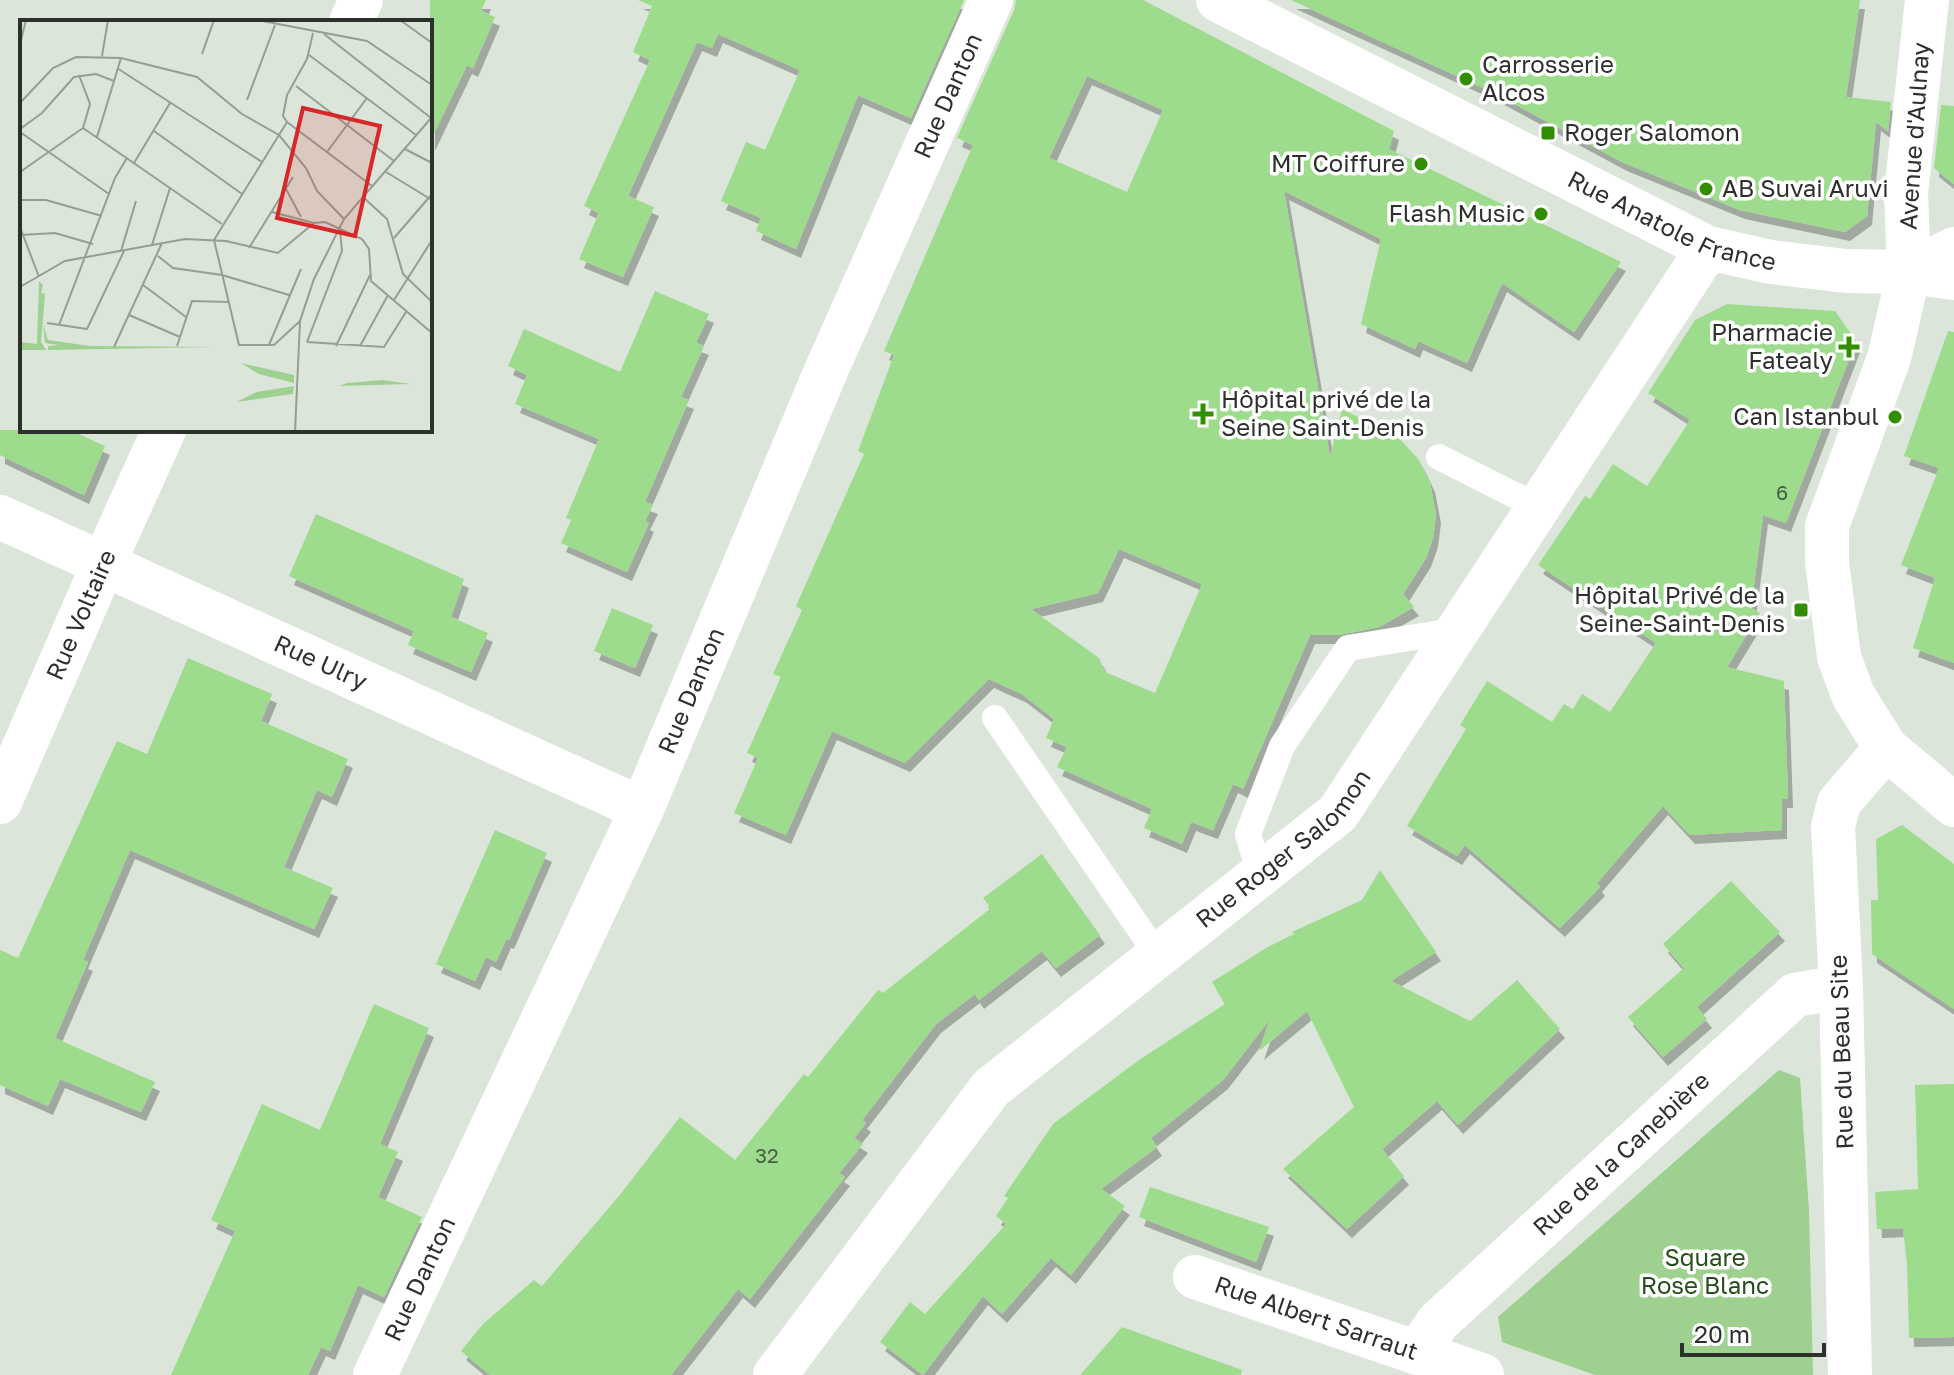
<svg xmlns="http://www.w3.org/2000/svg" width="1954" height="1375" font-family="'Golos Text',sans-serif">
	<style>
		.green { fill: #9ed090 }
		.building { fill: #9ddc8c; fill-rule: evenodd; filter: url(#shadow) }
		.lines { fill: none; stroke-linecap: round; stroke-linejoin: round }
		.service { stroke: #fff; stroke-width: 26 }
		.minor { stroke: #fff; stroke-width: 44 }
		.tertiary { stroke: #fff; stroke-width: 44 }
		.secondary { stroke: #fff; stroke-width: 44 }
		.poi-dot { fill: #308e00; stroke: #fff; stroke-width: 3 }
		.labels { text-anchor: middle; stroke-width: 7; stroke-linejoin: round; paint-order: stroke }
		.number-label { font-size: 20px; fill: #495c44 }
		.poi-label { font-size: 24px; fill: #2d312c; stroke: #fff; text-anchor: end }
		.street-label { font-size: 24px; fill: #2d312c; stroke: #fff }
		.park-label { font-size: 24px; fill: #254e19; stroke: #fff }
		.inset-road { fill: none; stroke: #969d94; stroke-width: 2 }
		.view { fill: #d62828; fill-opacity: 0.15; stroke: #d62828; stroke-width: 4 }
		.inset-edge { fill: none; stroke: #2d312c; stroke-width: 4 }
	</style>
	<defs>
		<filter id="shadow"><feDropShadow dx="5" dy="9" stdDeviation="0" flood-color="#0004"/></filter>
	</defs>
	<rect width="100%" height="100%" fill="#dce5da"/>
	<path class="green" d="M 1779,1070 L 1800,1078 L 1809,1211 L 1813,1375 L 1595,1375 L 1502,1342 L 1498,1317 Z"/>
	<path class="building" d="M 430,0 L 486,0 L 481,11 L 495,17 L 473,68 L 467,65 L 430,142 Z
		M 638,0 L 964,0 L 911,118 L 858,95 L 796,249 L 756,231 L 761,218 L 721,201 L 746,142 L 765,150 L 800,70 L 718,34 L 712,48 L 697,42 L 628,196 L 654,207 L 623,277 L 579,259 L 599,213 L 584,206 L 650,60 L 633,52 L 652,6 Z
		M 1016,0 L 1143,0 L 1394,131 L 1389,149 L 1621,262 L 1574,332 L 1502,283 L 1467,363 L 1418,341 L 1415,349 L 1361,324 L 1381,239 L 1284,191 L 1330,457 L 1342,409 L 1398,437 L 1419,460 L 1430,483 L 1436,514 L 1433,538 L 1426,558 L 1403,594 L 1414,607 L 1379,627 L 1339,635 L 1310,635 L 1243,789 L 1233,784 L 1213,830 L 1191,822 L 1182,844 L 1144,828 L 1152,809 L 1057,767 L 1067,747 L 1046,738 L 1054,719 L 1022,694 L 989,679 L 905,763 L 832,731 L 786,835 L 734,813 L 758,758 L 747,753 L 781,677 L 773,674 L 802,610 L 796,606 L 864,454 L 858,451 L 894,355 L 884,351 L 973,145 L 957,138 L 1014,10 ZM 1087,76 L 1163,110 L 1127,192 L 1049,158 ZM 1119,549 L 1202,584 L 1155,693 L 1105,672 L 1099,658 L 1031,609 L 1098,593 Z
		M 1291,0 L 1860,0 L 1846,97 L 1891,102 L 1888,131 L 1876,122 L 1867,216 L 1845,232 L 1740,210 L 1622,162 L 1494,93 Z
		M 1941,105 L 1954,106 L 1954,184 L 1934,168 Z
		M 655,291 L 709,314 L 696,343 L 704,346 L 681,397 L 689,400 L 645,502 L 653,505 L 645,521 L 649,523 L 627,572 L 561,543 L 571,520 L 566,518 L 599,439 L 515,404 L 527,375 L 508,366 L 524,329 L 620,372 Z
		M 1727,304 L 1835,311 L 1856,341 L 1786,523 L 1763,515 L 1751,608 L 1760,613 L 1727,667 L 1784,681 L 1788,799 L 1782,799 L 1782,830 L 1690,835 L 1663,806 L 1597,883 L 1600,887 L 1560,928 L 1465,845 L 1457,856 L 1407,826 L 1466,729 L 1460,725 L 1487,681 L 1552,722 L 1564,704 L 1573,709 L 1582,694 L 1610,712 L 1656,643 L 1538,565 L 1585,496 L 1590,499 L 1613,464 L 1647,486 L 1690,420 L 1648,393 L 1695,320 Z
		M 1948,331 L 1954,332 L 1954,663 L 1913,648 L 1935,578 L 1901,565 L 1939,468 L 1904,456 Z
		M 0,430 L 70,430 L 105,446 L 84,495 L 0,455 Z
		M 316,514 L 464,579 L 451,617 L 488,633 L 471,672 L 408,645 L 414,631 L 289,576 Z
		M 612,608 L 653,625 L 635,668 L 594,651 Z
		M 188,658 L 272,694 L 261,721 L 348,759 L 332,797 L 317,790 L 284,867 L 333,888 L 314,929 L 130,850 L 83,960 L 88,962 L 55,1038 L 155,1082 L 141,1112 L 60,1079 L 48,1106 L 0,1085 L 0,950 L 18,958 L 117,741 L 147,754 Z
		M 1902,825 L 1954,864 L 1954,1009 L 1872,954 L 1871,900 L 1878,900 L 1876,839 Z
		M 495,830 L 547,853 L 509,940 L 506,939 L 496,962 L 486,957 L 475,981 L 436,964 Z
		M 1042,854 L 1100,935 L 1056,968 L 1042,951 L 979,1000 L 975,994 L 936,1024 L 862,1120 L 866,1123 L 854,1138 L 863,1144 L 839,1173 L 845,1177 L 750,1299 L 738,1289 L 671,1375 L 490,1375 L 461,1351 L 483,1324 L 534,1280 L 542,1286 L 619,1196 L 680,1117 L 735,1160 L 804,1074 L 808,1077 L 878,990 L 883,993 L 991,908 L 983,898 Z
		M 1380,870 L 1436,952 L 1391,981 L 1470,1021 L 1517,980 L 1560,1029 L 1458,1125 L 1437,1101 L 1382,1149 L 1404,1176 L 1347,1229 L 1283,1169 L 1354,1107 L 1307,1011 L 1259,1051 L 1270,1019 L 1223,1080 L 1151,1138 L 1157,1147 L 1101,1189 L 1125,1206 L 1071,1275 L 1051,1258 L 1002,1314 L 983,1296 L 923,1375 L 880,1342 L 910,1302 L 925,1314 L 1006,1224 L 996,1216 L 1008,1198 L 1004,1196 L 1053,1124 L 1139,1060 L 1225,1004 L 1212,982 L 1266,948 L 1294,934 L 1292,932 L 1362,900 Z
		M 1731,881 L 1780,932 L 1697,1007 L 1707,1019 L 1663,1057 L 1628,1017 L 1684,968 L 1663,944 Z
		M 374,1004 L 429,1028 L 380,1144 L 398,1152 L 378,1197 L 422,1217 L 384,1297 L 358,1285 L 330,1351 L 321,1347 L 308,1375 L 171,1375 L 235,1231 L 211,1220 L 262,1104 L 320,1130 Z
		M 1954,1084 L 1954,1337 L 1909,1338 L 1907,1264 L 1903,1228 L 1877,1229 L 1875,1192 L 1918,1189 L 1915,1085 Z
		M 1150,1187 L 1269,1227 L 1256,1262 L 1139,1217 Z
		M 1122,1327 L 1242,1370 L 1241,1375 L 1080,1375 Z"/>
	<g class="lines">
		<path class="service" d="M 1439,457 L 1540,508
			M 995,718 L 1158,956
			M 1260,875 L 1248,834 L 1282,746 L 1348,648 L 1459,630"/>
		<g class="minor">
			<path d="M 1927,0 L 1906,193 L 1909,272 L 1954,249"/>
			<path d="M 351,22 L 361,0"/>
			<path id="s1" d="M 0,517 L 642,809"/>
			<path id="s2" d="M 0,802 L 103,565 L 164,430"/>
			<path id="s3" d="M 1195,1277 L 1482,1375"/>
			<path id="s4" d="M 1418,1351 L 1438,1322 L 1795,995 L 1841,987"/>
			<path id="s5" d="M 375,1375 L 642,809 L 825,373 L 991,0"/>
			<path id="s6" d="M 775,1375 L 991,1088 L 1338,813 L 1708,248"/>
			<path d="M 1850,1375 L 1841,987 L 1833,826 L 1839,803 L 1886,748"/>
		</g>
		<path class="tertiary" d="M 1909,272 L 1889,358 L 1827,526 L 1827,562 L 1839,657 L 1853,695 L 1886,748 L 1954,805"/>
		<path class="secondary" id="s7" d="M 1218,0 L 1708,248 L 1771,262 L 1846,271 L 1909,272 L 1954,278"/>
	</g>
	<g class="poi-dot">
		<circle cx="1466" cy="79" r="8"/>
		<rect x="1540" y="125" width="16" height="16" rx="4"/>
		<circle cx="1421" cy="164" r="8"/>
		<circle cx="1706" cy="189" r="8"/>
		<circle cx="1541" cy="214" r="8"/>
		<path d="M1845 335h8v8h8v8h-8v8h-8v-8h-8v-8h8z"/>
		<path d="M1199 402h8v8h8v8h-8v8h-8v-8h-8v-8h8z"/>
		<circle cx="1895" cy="417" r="8"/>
		<rect x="1793" y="602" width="16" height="16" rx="4"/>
	</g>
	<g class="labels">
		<g class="number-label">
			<text x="1782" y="500">6</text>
			<text x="767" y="1163">32</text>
		</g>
		<g class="poi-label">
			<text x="1482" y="73" text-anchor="start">Carrosserie<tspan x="1482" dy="28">Alcos</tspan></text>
			<text x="1564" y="141" text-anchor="start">Roger Salomon</text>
			<text x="1405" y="172">MT Coiffure</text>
			<text x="1722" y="197" text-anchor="start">AB Suvai Aruvi</text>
			<text x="1525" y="222">Flash Music</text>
			<text x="1833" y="341">Pharmacie<tspan x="1833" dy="28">Fatealy</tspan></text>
			<text x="1221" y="408" text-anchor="start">Hôpital privé de la<tspan x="1221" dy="28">Seine Saint-Denis</tspan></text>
			<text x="1879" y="425">Can Istanbul</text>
			<text x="1785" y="604">Hôpital Privé de la<tspan x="1785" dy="28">Seine-Saint-Denis</tspan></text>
		</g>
		<g class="street-label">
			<text dy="8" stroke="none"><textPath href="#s5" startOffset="1402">Rue Danton</textPath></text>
			<text transform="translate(1915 136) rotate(-86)" y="8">Avenue d'Aulnay</text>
			<text dy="8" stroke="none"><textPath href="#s7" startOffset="506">Rue Anatole France</textPath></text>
			<text dy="8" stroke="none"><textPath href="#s2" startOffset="204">Rue Voltaire</textPath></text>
			<text dy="8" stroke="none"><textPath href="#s1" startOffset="352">Rue Ulry</textPath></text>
			<text dy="8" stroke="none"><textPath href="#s5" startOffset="754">Rue Danton</textPath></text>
			<text dy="8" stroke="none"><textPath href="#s6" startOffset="738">Rue Roger Salomon</textPath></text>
			<text transform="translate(1842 1052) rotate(-92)" y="8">Rue du Beau Site</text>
			<text dy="8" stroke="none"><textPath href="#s4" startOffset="284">Rue de la Canebière</textPath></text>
			<text dy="8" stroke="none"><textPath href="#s5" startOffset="106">Rue Danton</textPath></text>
			<text dy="8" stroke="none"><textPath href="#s3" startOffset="128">Rue Albert Sarraut</textPath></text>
		</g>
		<g class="park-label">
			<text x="1705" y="1266">Square<tspan x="1705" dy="28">Rose Blanc</tspan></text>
		</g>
	</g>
	<g transform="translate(20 20)">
		<rect width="412" height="412" fill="#dce5da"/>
		<path d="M 19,261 L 23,265 L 21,273 L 25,274 L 21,322 L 26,330 L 0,330 L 0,322 L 17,324 ZM 23,304 L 28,320 L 70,326 L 197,327 L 28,330 L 28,326 L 39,325 L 25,323 ZM 221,343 L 274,355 L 274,363 L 239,354 ZM 363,360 L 390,364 L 319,366 L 327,363 ZM 274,366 L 273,374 L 216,382 L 237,372 Z" fill="#9ed090"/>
		<path class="inset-road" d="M 237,0 L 347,21 L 412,65M 380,0 L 412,23M 304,14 L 411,98M 0,24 L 6,0M 182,34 L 194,0M 289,35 L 396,115M 82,36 L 88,0M 97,48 L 242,142M 276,66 L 374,141M 227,80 L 255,5M 0,83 L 33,48 L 56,37 L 101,38 L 177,57 L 222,94 L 259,115 L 286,148 L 297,171 L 324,199M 267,102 L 352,166M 267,102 L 263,96 L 267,75 L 287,39 L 293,13M 63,108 L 202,204M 0,109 L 22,93 L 54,57 L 76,54 L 94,61M 134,111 L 222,174M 0,112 L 89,174M 77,117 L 101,38M 385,129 L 412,143M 307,132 L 347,78M 114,143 L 150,83M 0,152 L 63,108 L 70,84 L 59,55M 366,152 L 412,180M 266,169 L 281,197M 343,177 L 367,199 L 383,254 L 412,282M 0,180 L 26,180 L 82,196M 252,192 L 294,203M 0,207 L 19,257M 0,215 L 35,213 L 73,224M 374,218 L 412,174M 194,220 L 219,325 L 254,325 L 280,301M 194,220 L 267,102M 132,225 L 150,168M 229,228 L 273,157M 101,231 L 116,181M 138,236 L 153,248 L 202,255 L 269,275M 123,265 L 166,297M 0,267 L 45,241 L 165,219 L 206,221 L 258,233 L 294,203 L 305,202 L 342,219 L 349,229 L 351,261 L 412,313M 374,280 L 412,220M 109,295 L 160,317M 27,303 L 67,309M 39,305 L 95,158 L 107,138M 67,309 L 104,231M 287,322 L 322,231 L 320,210M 287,322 L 364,327 L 386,292M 249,325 L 281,249M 157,326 L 172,281 L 209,282M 316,326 L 350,255M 340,326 L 368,275M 94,327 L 142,223M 275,412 L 280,301 L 294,259 L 324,199 L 412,97"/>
		<path class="view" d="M 283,88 L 360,106 L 335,216 L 257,198 Z"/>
		<rect width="412" height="412" class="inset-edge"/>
	</g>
	<path d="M1682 1343v12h142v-12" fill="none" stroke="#2d312c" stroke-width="4"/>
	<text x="1694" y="1343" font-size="24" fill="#2d312c" stroke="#ffffff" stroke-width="6" paint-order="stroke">20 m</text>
</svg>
